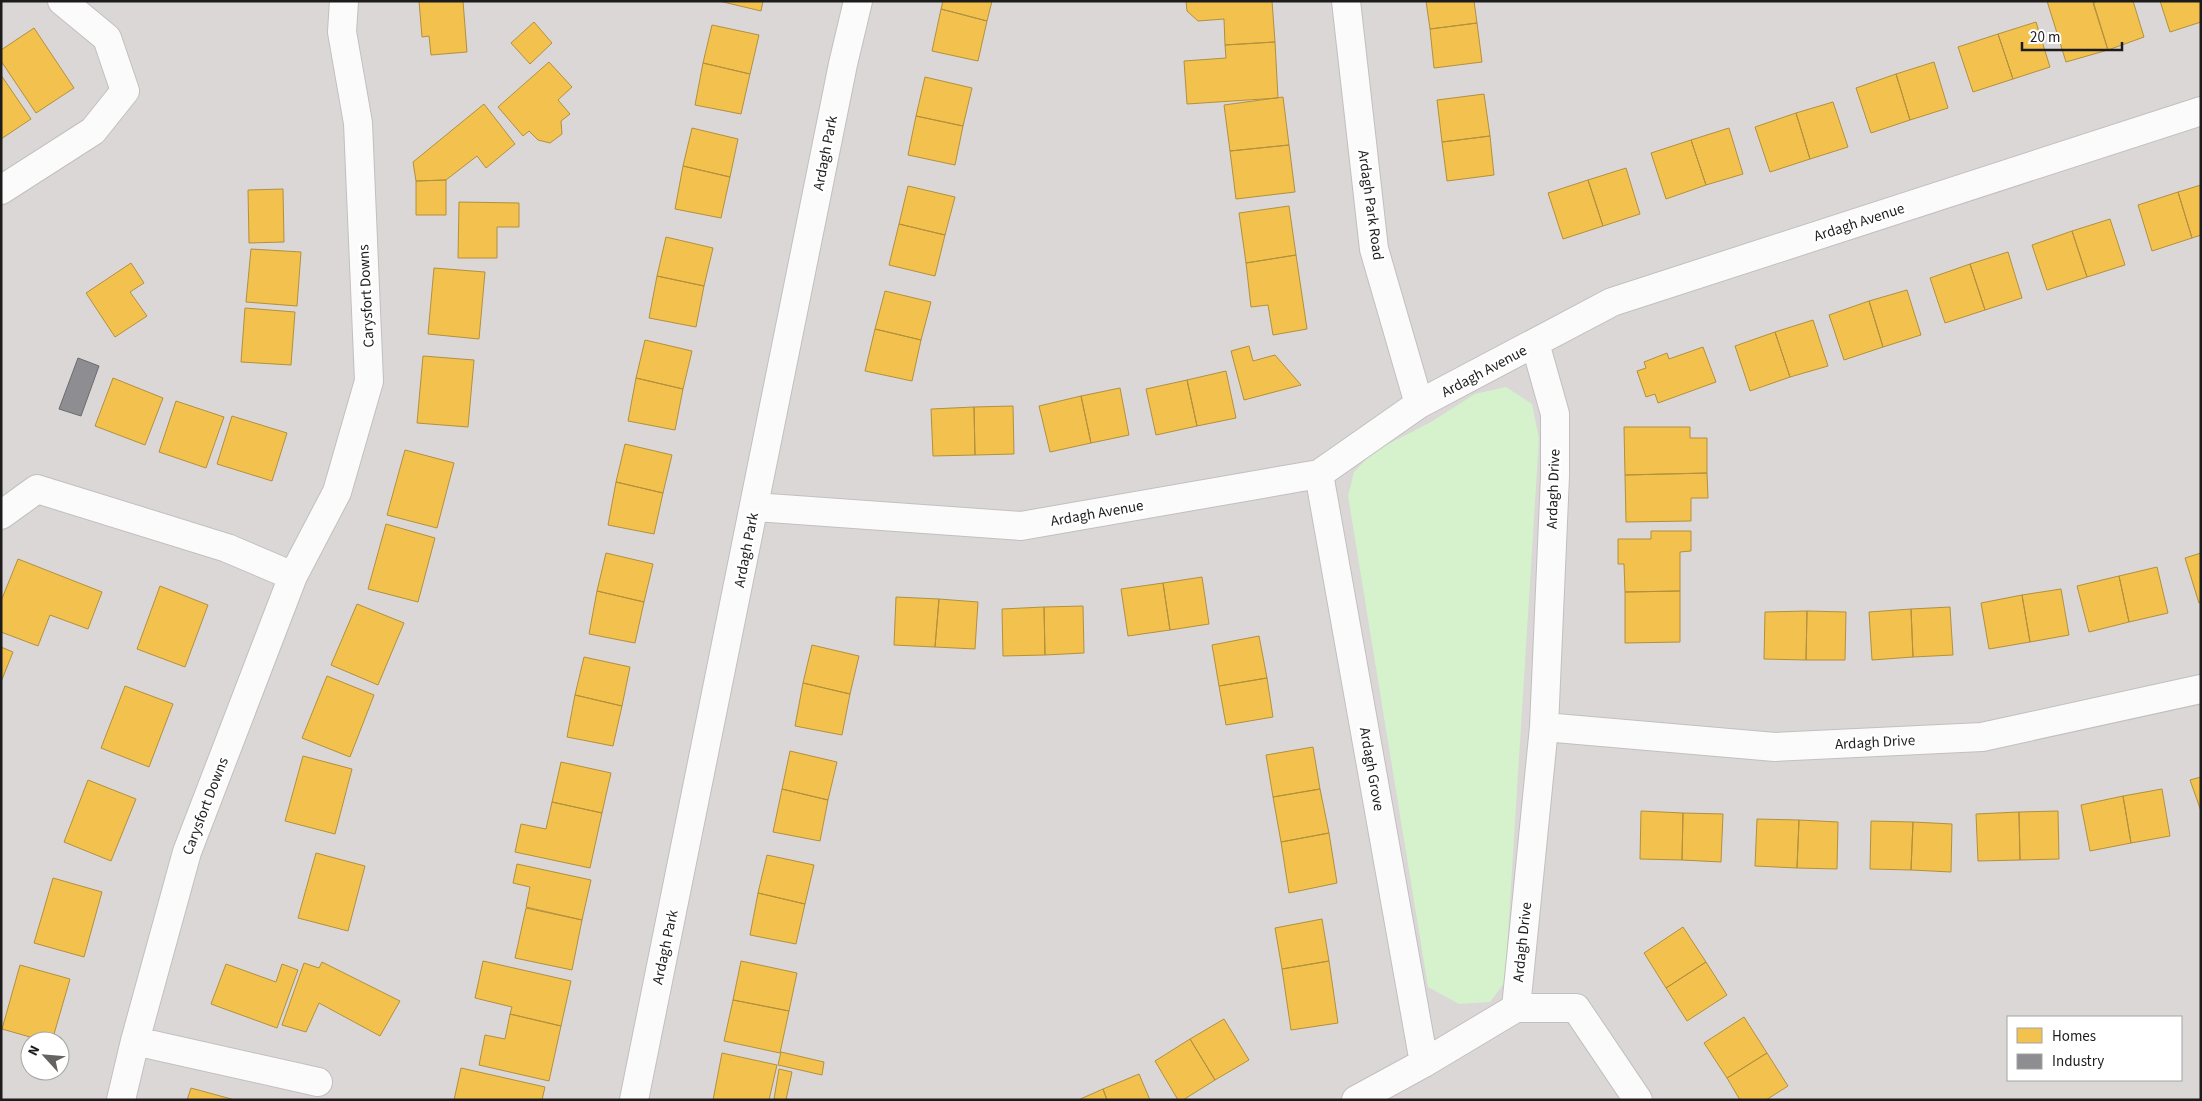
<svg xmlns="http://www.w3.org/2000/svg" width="2202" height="1101" font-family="'Source Sans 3',sans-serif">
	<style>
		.residential { fill: #dad7d6; fill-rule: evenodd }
		.park { fill: #d6f2cd }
		.homes { fill: #f2c14e; stroke: #b2903f }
		.industry { fill: #8d8d92; stroke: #6b6b6f }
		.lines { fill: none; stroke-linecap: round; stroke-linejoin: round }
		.street-casing { stroke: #c2c0bf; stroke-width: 30 }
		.street { stroke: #fcfbfb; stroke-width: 28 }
		.labels { text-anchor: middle; stroke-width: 5; stroke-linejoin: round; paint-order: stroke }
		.street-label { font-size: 15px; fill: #1c1c1c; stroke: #fff }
	</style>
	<rect width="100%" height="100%" fill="#ebe7e4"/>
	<path class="residential" d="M 1,1 L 2201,1 L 2201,1100 L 1,1100 ZM 2008,1017 L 2181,1017 L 2181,1080 L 2008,1080 ZM 30,1041 L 60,1041 L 60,1071 L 30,1071 Z"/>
	<path class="park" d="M 1506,387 L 1532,404 L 1539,439 L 1505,982 L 1490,1002 L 1459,1004 L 1428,987 L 1348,496 L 1354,472 L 1373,452 L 1431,422 L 1475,394 Z"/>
	<path class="homes" d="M 419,1 L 463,1 L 467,52 L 431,55 L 429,36 L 422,37 Z
		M 719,1 L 763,1 L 761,11 Z
		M 943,1 L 992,1 L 987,21 L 941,9 Z
		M 1186,1 L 1272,1 L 1275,42 L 1225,45 L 1224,19 L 1198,21 L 1187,11 Z
		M 1426,1 L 1474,1 L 1477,23 L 1430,29 Z
		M 2047,1 L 2093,1 L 2108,50 L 2066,62 Z
		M 2098,1 L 2133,1 L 2144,37 L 2108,50 L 2093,3 Z
		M 2160,1 L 2201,1 L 2201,22 L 2170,32 Z
		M 941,9 L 987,21 L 978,61 L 932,51 Z
		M 534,22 L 552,43 L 530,64 L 511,43 Z
		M 2036,22 L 2050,67 L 2013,79 L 1998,34 Z
		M 1477,23 L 1482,62 L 1434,68 L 1430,29 Z
		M 712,25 L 759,35 L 750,74 L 703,63 Z
		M 34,28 L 74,88 L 36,113 L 1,61 L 1,50 Z
		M 1998,34 L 2013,79 L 1973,92 L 1958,47 Z
		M 1275,42 L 1278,98 L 1187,104 L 1184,61 L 1226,58 L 1225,45 Z
		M 549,62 L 572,87 L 558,100 L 570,114 L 561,121 L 562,134 L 550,143 L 538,140 L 529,131 L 523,136 L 498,107 Z
		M 1934,62 L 1948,108 L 1910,120 L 1896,74 Z
		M 703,63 L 750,74 L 741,114 L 695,105 Z
		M 1896,74 L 1910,120 L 1871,133 L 1856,88 Z
		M 1,75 L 31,119 L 1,139 Z
		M 925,77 L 972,88 L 963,126 L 916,116 Z
		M 1484,94 L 1490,136 L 1442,142 L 1437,100 Z
		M 1283,97 L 1289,145 L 1230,151 L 1224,105 Z
		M 1833,102 L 1848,147 L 1810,159 L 1796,113 Z
		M 484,104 L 515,144 L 486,168 L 477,156 L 446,180 L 416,181 L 413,162 Z
		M 1796,113 L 1810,159 L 1770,172 L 1755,127 Z
		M 916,116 L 963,126 L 955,165 L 908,155 Z
		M 692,128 L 738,139 L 730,177 L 683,166 Z
		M 1729,128 L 1743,174 L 1706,185 L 1691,140 Z
		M 1490,136 L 1494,175 L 1447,181 L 1442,142 Z
		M 1691,140 L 1706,185 L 1666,199 L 1651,153 Z
		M 1289,145 L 1295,192 L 1236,199 L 1230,151 Z
		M 683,166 L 730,177 L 721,218 L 675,209 Z
		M 1626,168 L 1640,214 L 1603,226 L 1588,180 Z
		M 446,180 L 446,215 L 416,215 L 416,181 Z
		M 1588,180 L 1603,226 L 1563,239 L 1548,193 Z
		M 2201,185 L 2201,235 L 2192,238 L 2178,192 Z
		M 908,186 L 955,197 L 945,235 L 899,224 Z
		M 283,189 L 284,242 L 249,243 L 248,190 Z
		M 2178,192 L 2192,238 L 2152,251 L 2138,205 Z
		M 459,202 L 519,203 L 519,227 L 497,227 L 497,258 L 458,258 Z
		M 1289,206 L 1296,255 L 1246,263 L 1239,213 Z
		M 2110,219 L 2125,265 L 2087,277 L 2072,231 Z
		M 899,224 L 945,235 L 935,276 L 889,265 Z
		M 2072,231 L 2087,277 L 2047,290 L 2032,245 Z
		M 666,237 L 713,248 L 704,286 L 657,276 Z
		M 251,249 L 301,252 L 297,306 L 246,302 Z
		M 2008,252 L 2022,298 L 1985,310 L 1970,264 Z
		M 1296,255 L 1307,329 L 1273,335 L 1268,305 L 1251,307 L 1246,263 Z
		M 131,263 L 144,283 L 130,292 L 147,316 L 115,337 L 86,293 Z
		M 1970,264 L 1985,310 L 1945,323 L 1930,278 Z
		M 434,268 L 485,272 L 479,339 L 428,334 Z
		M 657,276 L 704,286 L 696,327 L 649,318 Z
		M 1907,290 L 1921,335 L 1883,347 L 1869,301 Z
		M 885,291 L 931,302 L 921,340 L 875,329 Z
		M 1869,301 L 1883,347 L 1844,360 L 1829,315 Z
		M 245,308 L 295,312 L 291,365 L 241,362 Z
		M 1813,320 L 1828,366 L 1790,377 L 1775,332 Z
		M 875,329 L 921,340 L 912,381 L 865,371 Z
		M 1775,332 L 1790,377 L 1750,391 L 1735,346 Z
		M 645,340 L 692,351 L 683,389 L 636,378 Z
		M 1249,346 L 1253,361 L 1275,355 L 1301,385 L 1244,400 L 1231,351 Z
		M 1703,347 L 1716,382 L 1658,403 L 1655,394 L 1646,397 L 1637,371 L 1646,368 L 1644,362 L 1667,353 L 1669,359 Z
		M 423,356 L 474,360 L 468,427 L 417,423 Z
		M 1226,371 L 1236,418 L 1197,426 L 1187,380 Z
		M 113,378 L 163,398 L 145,445 L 95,426 Z
		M 636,378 L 683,389 L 675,430 L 628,421 Z
		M 1187,380 L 1197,426 L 1156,435 L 1146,389 Z
		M 1120,388 L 1129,435 L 1091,443 L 1081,396 Z
		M 1081,396 L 1091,443 L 1050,452 L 1039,406 Z
		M 176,401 L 224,417 L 206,468 L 159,452 Z
		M 1013,406 L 1014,454 L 975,455 L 974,407 Z
		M 974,407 L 975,455 L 933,456 L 931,409 Z
		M 232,416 L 287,433 L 272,481 L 217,464 Z
		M 1624,427 L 1690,427 L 1690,438 L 1707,438 L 1707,473 L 1625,475 Z
		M 625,444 L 672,455 L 663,493 L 616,482 Z
		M 405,450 L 454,463 L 437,528 L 387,515 Z
		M 1707,473 L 1708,498 L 1691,498 L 1691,521 L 1626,522 L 1625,475 Z
		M 616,482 L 663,493 L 654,534 L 608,525 Z
		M 386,524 L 435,538 L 418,602 L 368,589 Z
		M 1651,531 L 1691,531 L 1691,551 L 1680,552 L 1680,591 L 1625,592 L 1624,564 L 1618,564 L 1618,539 L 1651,539 Z
		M 606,553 L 653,564 L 644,602 L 597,591 Z
		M 2201,553 L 2201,602 L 2199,603 L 2185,558 Z
		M 18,559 L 102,592 L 88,629 L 50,615 L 38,646 L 1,632 L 1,601 Z
		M 2157,567 L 2168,613 L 2129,622 L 2119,576 Z
		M 2119,576 L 2129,622 L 2089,632 L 2077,586 Z
		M 1202,577 L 1209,624 L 1170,630 L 1163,583 Z
		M 1163,583 L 1170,630 L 1128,636 L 1121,589 Z
		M 160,586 L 208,605 L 185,667 L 137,649 Z
		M 2061,589 L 2069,635 L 2030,642 L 2022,595 Z
		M 597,591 L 644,602 L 635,643 L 589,634 Z
		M 1680,591 L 1680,642 L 1625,643 L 1625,592 Z
		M 2022,595 L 2030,642 L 1989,649 L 1981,603 Z
		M 896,597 L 939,599 L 935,647 L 894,645 Z
		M 939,599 L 978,602 L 975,649 L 935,647 Z
		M 357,604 L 404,623 L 378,685 L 331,665 Z
		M 1083,606 L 1084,653 L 1045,655 L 1044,607 Z
		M 1044,607 L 1045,655 L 1003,656 L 1002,609 Z
		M 1950,607 L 1953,655 L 1913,657 L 1911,609 Z
		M 1911,609 L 1913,657 L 1872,660 L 1869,612 Z
		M 1807,611 L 1806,660 L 1764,659 L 1765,612 Z
		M 1807,611 L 1846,612 L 1845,660 L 1806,660 Z
		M 1259,636 L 1267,678 L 1219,686 L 1212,645 Z
		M 812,645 L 859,656 L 850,694 L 803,683 Z
		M 1,647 L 13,652 L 1,682 Z
		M 584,657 L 630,667 L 622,706 L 575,695 Z
		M 327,676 L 374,695 L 350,757 L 302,738 Z
		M 1267,678 L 1273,717 L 1226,725 L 1219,686 Z
		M 803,683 L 850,694 L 842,735 L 795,726 Z
		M 125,686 L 173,704 L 149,767 L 101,748 Z
		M 575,695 L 622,706 L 613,746 L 567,737 Z
		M 1313,747 L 1320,789 L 1273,797 L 1266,755 Z
		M 790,751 L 837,762 L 828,800 L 782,789 Z
		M 303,756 L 352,769 L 335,834 L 285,821 Z
		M 561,762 L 611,773 L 602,813 L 552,802 Z
		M 2201,777 L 2201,811 L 2190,780 Z
		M 88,780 L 136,799 L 111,861 L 64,842 Z
		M 782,789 L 828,800 L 820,841 L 773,832 Z
		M 1320,789 L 1329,833 L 1281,842 L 1273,797 Z
		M 2162,789 L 2170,836 L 2131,843 L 2123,796 Z
		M 2123,796 L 2131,843 L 2090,851 L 2081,805 Z
		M 552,802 L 602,813 L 590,868 L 515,852 L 521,824 L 546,829 Z
		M 1641,811 L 1683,813 L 1682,860 L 1640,859 Z
		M 2058,811 L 2059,859 L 2020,860 L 2019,812 Z
		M 2019,812 L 2020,860 L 1978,861 L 1976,814 Z
		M 1683,813 L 1723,814 L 1721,862 L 1682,860 Z
		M 1757,819 L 1799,820 L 1797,868 L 1755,866 Z
		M 1799,820 L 1838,822 L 1837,869 L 1797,868 Z
		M 1871,821 L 1913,822 L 1911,870 L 1870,869 Z
		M 1913,822 L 1952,824 L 1951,872 L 1911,870 Z
		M 1329,833 L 1337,883 L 1289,893 L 1281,842 Z
		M 316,853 L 365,866 L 348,931 L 298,918 Z
		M 767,855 L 814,865 L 805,904 L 758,893 Z
		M 517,864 L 591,880 L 582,920 L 526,907 L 530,887 L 513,883 Z
		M 53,878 L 102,892 L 84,957 L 34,943 Z
		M 758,893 L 805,904 L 796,944 L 750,935 Z
		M 526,908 L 582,920 L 572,970 L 515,958 Z
		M 1322,919 L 1329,961 L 1282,969 L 1275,928 Z
		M 1683,927 L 1706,962 L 1666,988 L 1644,953 Z
		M 483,961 L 571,981 L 561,1026 L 510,1014 L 512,1007 L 475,998 Z
		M 741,961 L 797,973 L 789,1011 L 733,1000 Z
		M 1329,961 L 1338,1023 L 1291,1030 L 1282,969 Z
		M 322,962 L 400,1001 L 380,1036 L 319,1003 L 306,1032 L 282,1025 L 304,963 L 319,968 Z
		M 1706,962 L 1727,995 L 1687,1021 L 1666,988 Z
		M 226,964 L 276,982 L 282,964 L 298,970 L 277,1028 L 211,1004 Z
		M 20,965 L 70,979 L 52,1041 L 44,1041 L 2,1029 Z
		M 733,1000 L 789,1011 L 780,1053 L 724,1041 Z
		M 510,1014 L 561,1026 L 549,1081 L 479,1065 L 485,1035 L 505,1039 Z
		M 1744,1017 L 1767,1053 L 1727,1078 L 1704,1043 Z
		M 1224,1019 L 1249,1060 L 1215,1080 L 1190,1039 Z
		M 1190,1039 L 1215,1080 L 1183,1100 L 1178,1100 L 1155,1061 Z
		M 781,1052 L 824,1062 L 822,1075 L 778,1065 Z
		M 722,1053 L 777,1065 L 769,1100 L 713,1100 Z
		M 1767,1053 L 1788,1086 L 1766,1100 L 1740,1100 L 1727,1078 Z
		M 461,1068 L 545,1087 L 542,1100 L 454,1100 Z
		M 779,1069 L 792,1072 L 786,1100 L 774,1099 Z
		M 1139,1074 L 1150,1100 L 1107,1100 L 1103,1089 Z
		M 191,1088 L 235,1100 L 187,1100 Z
		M 1103,1089 L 1107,1100 L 1078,1100 Z"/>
	<path class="industry" d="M 78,358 L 99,366 L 81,416 L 59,409 Z"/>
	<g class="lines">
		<defs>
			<path id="street" d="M 1346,1 L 1374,249 L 1419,404
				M 1,190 L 93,131 L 125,91 L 107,38 L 62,1
				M 1319,474 L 1424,1063
				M 754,507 L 1021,526 L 1319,474 L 1419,404 L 1612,302 L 2201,111
				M 1,515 L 37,489 L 227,548 L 293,576
				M 1544,727 L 1775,747 L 1982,737 L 2201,689
				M 1516,1008 L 1544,727 L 1555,476 L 1555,414 L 1535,343
				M 1516,1008 L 1576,1008 L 1638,1100
				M 135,1041 L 318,1082
				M 121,1100 L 135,1041 L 187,852 L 293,576 L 337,492 L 369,381 L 358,123 L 342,32 L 344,1
				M 634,1100 L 843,64 L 858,1
				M 1356,1100 L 1424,1063 L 1516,1008"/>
		</defs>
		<use href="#street" class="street-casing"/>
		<use href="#street" class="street"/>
	</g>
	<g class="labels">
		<g class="street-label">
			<text transform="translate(825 153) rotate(-79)" y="5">Ardagh Park</text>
			<text transform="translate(1371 205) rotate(82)" y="5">Ardagh Park Road</text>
			<text transform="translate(1859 222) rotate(-18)" y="5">Ardagh Avenue</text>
			<text transform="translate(366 296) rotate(-93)" y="5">Carysfort Downs</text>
			<text transform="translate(1484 371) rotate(-28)" y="5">Ardagh Avenue</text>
			<text transform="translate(1553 489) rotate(-88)" y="5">Ardagh Drive</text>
			<text transform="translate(1097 513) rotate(-10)" y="5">Ardagh Avenue</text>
			<text transform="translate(746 550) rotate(-79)" y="5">Ardagh Park</text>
			<text transform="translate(1875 742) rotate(-3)" y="5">Ardagh Drive</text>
			<text transform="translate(1372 769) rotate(80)" y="5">Ardagh Grove</text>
			<text transform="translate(205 806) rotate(-69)" y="5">Carysfort Downs</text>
			<text transform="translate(1522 942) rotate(-84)" y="5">Ardagh Drive</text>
			<text transform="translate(665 947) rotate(-78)" y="5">Ardagh Park</text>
		</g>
	</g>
	<rect width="2202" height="1101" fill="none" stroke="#1c1c1c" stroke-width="5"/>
	<rect x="2007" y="1016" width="175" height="65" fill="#ffffff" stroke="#a4a4a4"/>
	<rect x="2017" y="1028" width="25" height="15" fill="#f2c14e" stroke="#a4a4a4"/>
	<text x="2052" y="1041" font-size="15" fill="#1c1c1c">Homes</text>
	<rect x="2017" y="1054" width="25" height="15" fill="#8d8d92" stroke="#a4a4a4"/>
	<text x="2052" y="1066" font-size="15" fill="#1c1c1c">Industry</text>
	<g transform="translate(45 1056) rotate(296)"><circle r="24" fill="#ffffff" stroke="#a4a4a4"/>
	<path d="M0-4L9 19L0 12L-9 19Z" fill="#646362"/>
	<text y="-8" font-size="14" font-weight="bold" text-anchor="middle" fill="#1c1c1c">N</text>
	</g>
	<path d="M2022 42v8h100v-8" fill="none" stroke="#1c1c1c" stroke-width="2.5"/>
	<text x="2030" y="42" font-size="15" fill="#1c1c1c" stroke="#ffffff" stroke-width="4" paint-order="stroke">20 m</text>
</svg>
